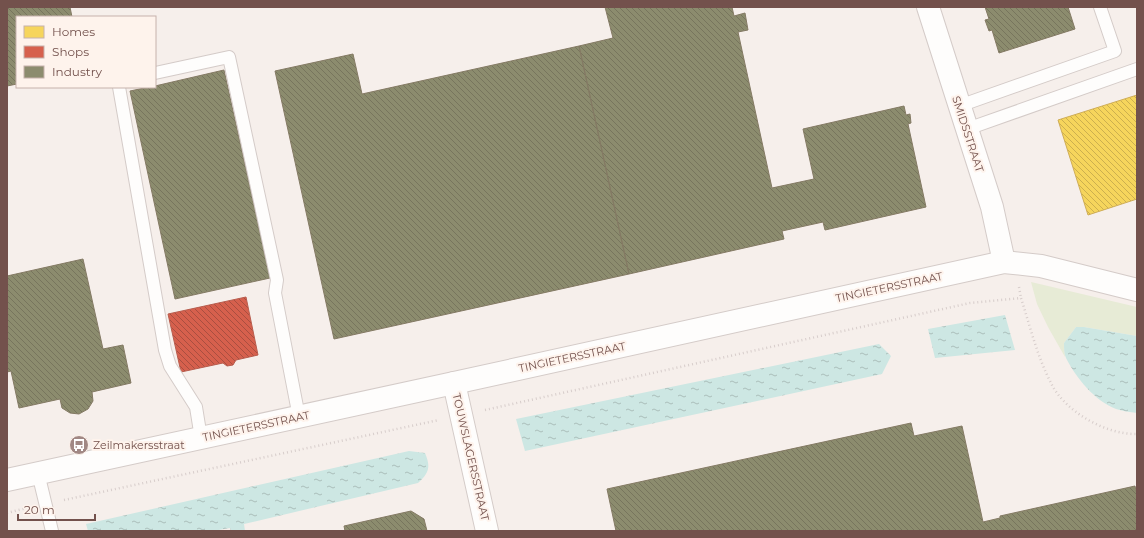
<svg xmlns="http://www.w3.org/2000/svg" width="1144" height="538" font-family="Montserrat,sans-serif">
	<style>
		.green { fill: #e7ebd6 }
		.water { fill: url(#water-ripples) }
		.homes { fill: url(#homes-back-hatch); stroke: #cfad57 }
		.shops { fill: url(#shops-back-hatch); stroke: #b85c4d }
		.industry { fill: url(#industry-back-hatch); stroke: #847a64 }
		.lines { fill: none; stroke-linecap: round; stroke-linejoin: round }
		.service-casing { stroke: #d4cbc8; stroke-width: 14 }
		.minor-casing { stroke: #d4cbc8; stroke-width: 24 }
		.tertiary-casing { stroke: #d4cbc8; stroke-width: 24 }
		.path { stroke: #d7cdcb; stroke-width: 2.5; stroke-dasharray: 1 3; stroke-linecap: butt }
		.service { stroke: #fefdfc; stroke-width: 12 }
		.minor { stroke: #fefdfc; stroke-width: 22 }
		.tertiary { stroke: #fefdfc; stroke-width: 22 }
		.labels { text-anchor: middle; stroke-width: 4; stroke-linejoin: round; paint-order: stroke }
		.street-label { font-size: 11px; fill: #73514c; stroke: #fef3ec }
		.poi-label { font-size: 11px; fill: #73514c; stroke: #fef3ec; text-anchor: start }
	</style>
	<defs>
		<pattern id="water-ripples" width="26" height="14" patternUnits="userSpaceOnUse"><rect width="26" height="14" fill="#cde7e3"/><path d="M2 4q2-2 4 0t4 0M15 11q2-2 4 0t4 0" fill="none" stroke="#abbeba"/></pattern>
		<pattern id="homes-back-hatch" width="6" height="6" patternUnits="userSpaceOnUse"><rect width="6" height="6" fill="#f6d55c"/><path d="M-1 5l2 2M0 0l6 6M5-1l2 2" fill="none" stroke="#ccaf4e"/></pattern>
		<pattern id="shops-back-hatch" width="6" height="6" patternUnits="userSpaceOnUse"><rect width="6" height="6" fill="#d6604d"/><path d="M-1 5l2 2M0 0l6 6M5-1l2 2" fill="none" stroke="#a94e40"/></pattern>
		<pattern id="industry-back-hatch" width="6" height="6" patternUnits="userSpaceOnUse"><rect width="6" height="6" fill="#8c8c6e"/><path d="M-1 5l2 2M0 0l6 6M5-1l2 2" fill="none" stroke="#77755d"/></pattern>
	</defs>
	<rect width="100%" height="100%" fill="#f6efeb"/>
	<path class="green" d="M 1031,282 L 1137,307 L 1137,336 L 1084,327 L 1076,327 L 1064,343 L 1065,357 L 1048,327 L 1037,304 Z"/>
	<path class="water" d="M 1005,315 L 1015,350 L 935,358 L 928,329 Z
		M 1076,327 L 1084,327 L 1137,336 L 1137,413 C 1130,412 1122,411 1116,409 C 1095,401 1076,378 1066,358 C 1064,354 1064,348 1064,343 Z
		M 879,344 L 891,356 L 882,374 L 525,451 L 516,419 Z
		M 409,451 L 425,453 C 431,467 429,473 418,483 L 244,524 L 245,531 L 231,531 L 230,528 L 213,531 L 88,531 L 86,524 Z"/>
	<path class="homes" d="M 1137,95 L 1137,199 L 1088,215 L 1058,120 Z"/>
	<path class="shops" d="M 246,297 L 258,355 L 236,360 L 233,365 L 227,366 L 223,363 L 181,372 L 168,314 Z"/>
	<path class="industry" d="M 7,7 L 70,7 L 72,17 L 17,17 L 17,84 L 7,86 Z
		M 605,7 L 732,7 L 734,16 L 745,13 L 748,30 L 738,32 L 772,188 L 814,179 L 803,129 L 904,106 L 906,115 L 910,114 L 911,123 L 908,124 L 926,207 L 825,230 L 823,222 L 782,231 L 784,239 L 629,274 L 579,46 L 613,38 Z
		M 985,7 L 1068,7 L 1075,29 L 999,53 L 992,30 L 989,31 L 985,20 L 989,19 Z
		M 579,46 L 629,274 L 334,339 L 275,71 L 353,54 L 362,94 Z
		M 224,70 L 270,278 L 175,299 L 130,91 L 149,87 L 155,87 L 155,86 Z
		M 83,259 L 103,349 L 123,345 L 131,383 L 92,392 L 93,401 L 88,409 L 79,414 L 70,413 L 62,408 L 60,399 L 19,408 L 11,371 L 7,372 L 7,276 Z
		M 911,423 L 914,436 L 962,426 L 983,522 L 1000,518 L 1000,516 L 1135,486 L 1137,495 L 1137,531 L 616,531 L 607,489 Z
		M 411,511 L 424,519 L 427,531 L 345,531 L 344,526 Z"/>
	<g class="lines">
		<defs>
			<path id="service" d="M 155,73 L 229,57 L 277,280 L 275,293 L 299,417
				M 119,87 L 165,350 L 170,366 L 196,407 L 201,438
				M 959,106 L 1115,51 L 1100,7
				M 967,129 L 1137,69
				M 38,473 L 52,531"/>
			<path id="minor" d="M 928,7 L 992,207 L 1004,262
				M 454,383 L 487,531"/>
			<path id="tertiary" d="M 7,480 L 454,383 L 1004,262 L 1041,266 L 1137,290"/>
		</defs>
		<use href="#service" class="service-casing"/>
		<use href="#minor" class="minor-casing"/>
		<use href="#tertiary" class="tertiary-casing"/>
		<path class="path" d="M 1019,287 L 1021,298
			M 485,410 L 970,303 L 1021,298 C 1030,326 1037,356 1051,383 C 1064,411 1106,435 1137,434
			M 64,500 L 439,420
			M 7,513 L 26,508"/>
		<use href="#service" class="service"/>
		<use href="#minor" class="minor"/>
		<use href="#tertiary" class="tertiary"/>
	</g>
	<defs>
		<symbol id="bus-disc" viewBox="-11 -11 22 22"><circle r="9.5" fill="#a18884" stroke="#fef3ec"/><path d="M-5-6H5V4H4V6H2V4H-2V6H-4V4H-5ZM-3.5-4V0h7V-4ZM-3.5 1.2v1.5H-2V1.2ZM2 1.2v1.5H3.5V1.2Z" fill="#fff"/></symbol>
	</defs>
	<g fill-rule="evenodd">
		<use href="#bus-disc" x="68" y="434" width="22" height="22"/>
	</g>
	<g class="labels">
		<g class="street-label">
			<text transform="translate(968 134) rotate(72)" y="4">SMIDSSTRAAT</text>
			<text transform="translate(889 287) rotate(-12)" y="4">TINGIETERSSTRAAT</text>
			<text transform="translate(572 357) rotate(-12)" y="4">TINGIETERSSTRAAT</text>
			<text transform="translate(256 426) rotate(-12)" y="4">TINGIETERSSTRAAT</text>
			<text transform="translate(471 457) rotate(77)" y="4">TOUWSLAGERSSTRAAT</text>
		</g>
		<g class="poi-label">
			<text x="93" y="449">Zeilmakersstraat</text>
		</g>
	</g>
	<rect width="1144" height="538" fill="none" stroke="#73514c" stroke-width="16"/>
	<rect x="16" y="16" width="140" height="72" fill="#fef3ec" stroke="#c6b2ac"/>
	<rect x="24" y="26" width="20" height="12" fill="#f6d55c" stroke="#c6b2ac"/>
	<text x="52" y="36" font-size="12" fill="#73514c">Homes</text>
	<rect x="24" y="46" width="20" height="12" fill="#d6604d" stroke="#c6b2ac"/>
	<text x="52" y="56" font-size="12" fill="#73514c">Shops</text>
	<rect x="24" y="66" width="20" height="12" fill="#8c8c6e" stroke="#c6b2ac"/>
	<text x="52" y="76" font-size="12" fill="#73514c">Industry</text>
	<path d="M18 514v6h77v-6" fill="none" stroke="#73514c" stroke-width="2"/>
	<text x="24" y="514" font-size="12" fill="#73514c" stroke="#fef3ec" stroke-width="3" paint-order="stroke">20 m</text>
</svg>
